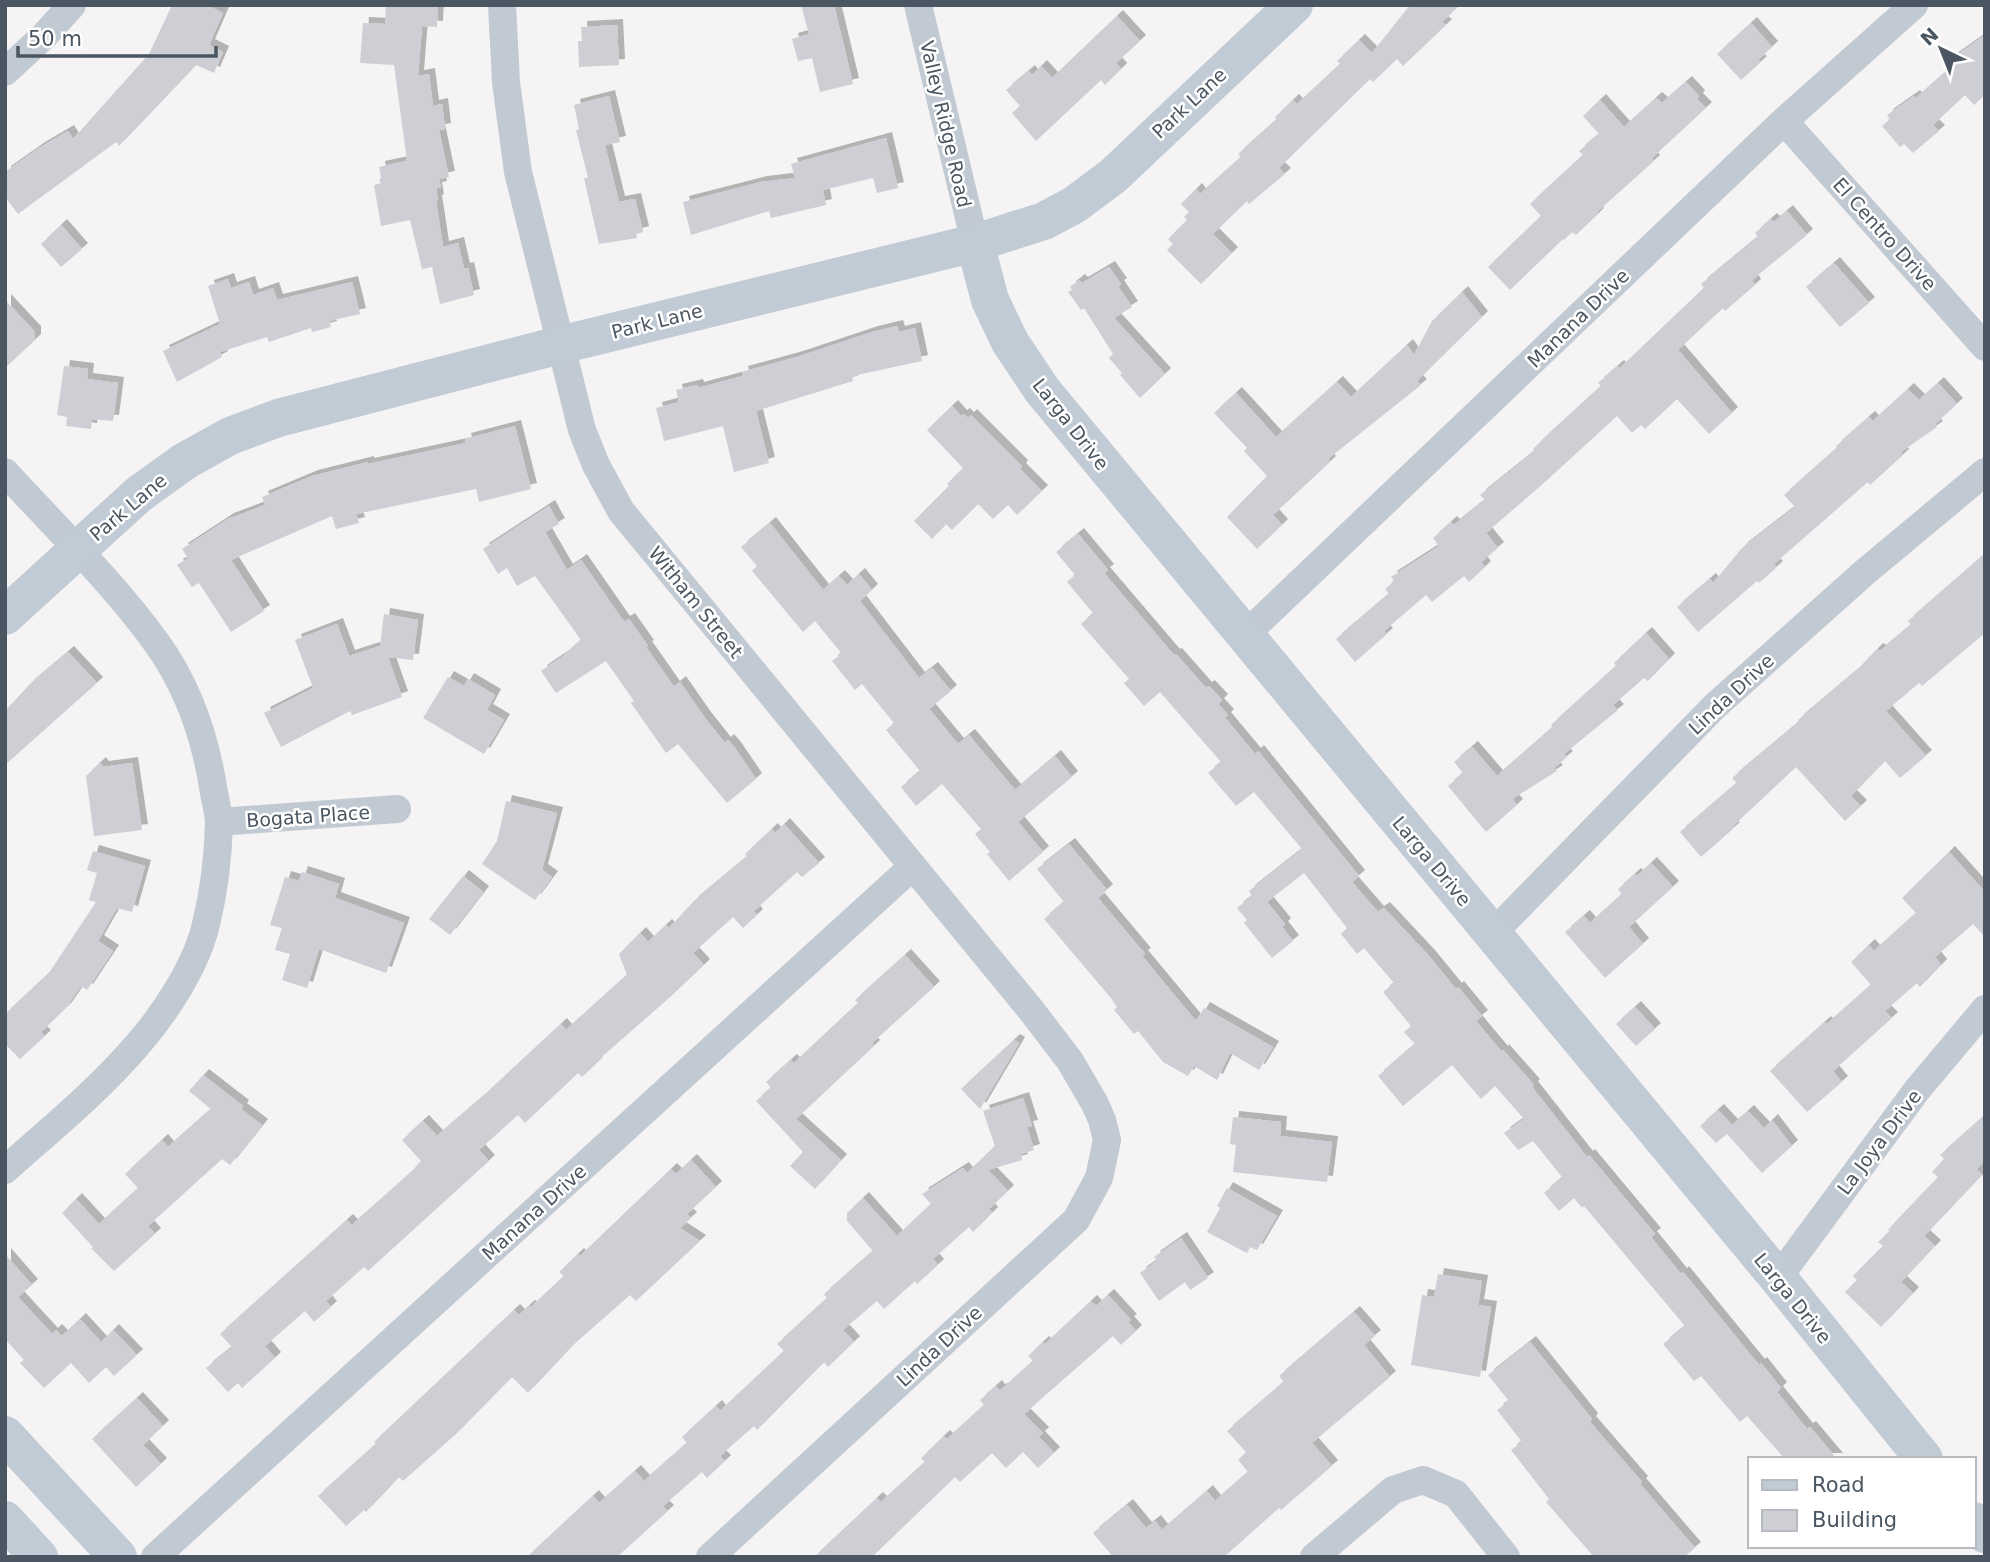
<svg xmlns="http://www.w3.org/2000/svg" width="1990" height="1562" font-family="'DejaVu Sans',sans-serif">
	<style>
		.building { fill: #cdcfd5; filter: url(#shadow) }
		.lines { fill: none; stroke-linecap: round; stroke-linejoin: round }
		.street { stroke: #c1cad2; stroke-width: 28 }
		.secondary { stroke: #c1cbd6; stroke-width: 38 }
		.labels { text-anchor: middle; stroke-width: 5; stroke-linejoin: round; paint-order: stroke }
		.street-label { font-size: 19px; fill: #4a5661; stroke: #fff }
	</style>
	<defs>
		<filter id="shadow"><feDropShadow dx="6" dy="-6" stdDeviation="0" flood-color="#0004"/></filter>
	</defs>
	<rect width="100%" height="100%" fill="#f5f3f3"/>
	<path class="building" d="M 172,5 L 207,5 L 223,13 L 209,45 L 223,52 L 214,73 L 196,65 L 119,146 L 116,142 L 18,214 L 5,197 L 5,172 L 39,148 L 68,131 L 73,139 L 149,54 Z
		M 386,5 L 438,5 L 437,27 L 422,26 L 418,76 L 429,74 L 433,106 L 442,104 L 445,129 L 439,130 L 449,177 L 439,179 L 441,187 L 436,188 L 438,200 L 436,201 L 443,247 L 458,243 L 464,269 L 468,268 L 474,295 L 440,304 L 432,267 L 422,269 L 410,220 L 381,226 L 374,185 L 382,183 L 379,167 L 407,161 L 394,65 L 360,63 L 363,23 L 385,24 Z
		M 801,5 L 834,5 L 853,84 L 820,92 L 812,58 L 798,61 L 792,39 L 809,34 Z
		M 1410,5 L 1460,5 L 1442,22 L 1446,25 L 1403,66 L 1397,59 L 1373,82 L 1370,79 L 1279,168 L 1285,174 L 1249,204 L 1247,201 L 1213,234 L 1232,253 L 1201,284 L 1167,250 L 1173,244 L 1168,239 L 1187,220 L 1184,217 L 1189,212 L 1181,204 L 1196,189 L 1200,194 L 1241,157 L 1238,154 L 1277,119 L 1275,117 L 1293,100 L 1297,104 L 1340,64 L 1337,61 L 1359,40 L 1372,53 Z
		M 1117,16 L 1140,41 L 1116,63 L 1121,69 L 1105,85 L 1101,80 L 1036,141 L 1012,113 L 1020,106 L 1006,90 L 1029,71 L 1032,75 L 1041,66 L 1052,78 Z
		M 1751,23 L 1772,47 L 1758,60 L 1761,62 L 1741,80 L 1717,54 Z
		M 617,25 L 619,65 L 579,67 L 578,41 L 582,41 L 581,27 Z
		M 1985,35 L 1985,95 L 1974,105 L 1965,95 L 1933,125 L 1939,131 L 1913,153 L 1904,144 L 1900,147 L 1882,126 L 1890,119 L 1887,115 L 1914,96 L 1916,98 L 1949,69 L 1945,65 L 1954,57 Z
		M 1686,82 L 1699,96 L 1697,99 L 1706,108 L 1652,158 L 1654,161 L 1597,212 L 1598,214 L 1576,235 L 1572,232 L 1564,240 L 1563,239 L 1510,290 L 1488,267 L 1541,216 L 1530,204 L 1583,155 L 1579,151 L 1599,134 L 1583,116 L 1600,100 L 1624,127 L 1656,98 L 1662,103 Z
		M 609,96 L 620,142 L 605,145 L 619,202 L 635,199 L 643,232 L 636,234 L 637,238 L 599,244 L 584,178 L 588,178 L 576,130 L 579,129 L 574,105 Z
		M 886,138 L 898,188 L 877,193 L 873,178 L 823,190 L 826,205 L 771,218 L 769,211 L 691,235 L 683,202 L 761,182 L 795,178 L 791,164 Z
		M 1787,211 L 1807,235 L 1752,280 L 1755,285 L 1725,311 L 1723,308 L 1678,350 L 1732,413 L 1709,434 L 1677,399 L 1645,429 L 1641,425 L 1632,433 L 1617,416 L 1545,482 L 1486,533 L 1498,548 L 1481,562 L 1485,567 L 1469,582 L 1464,576 L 1432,602 L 1426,595 L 1384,631 L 1387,634 L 1355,662 L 1336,639 L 1389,594 L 1385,589 L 1394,581 L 1391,577 L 1439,546 L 1433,538 L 1451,522 L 1454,525 L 1485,500 L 1480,495 L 1535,451 L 1533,449 L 1543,439 L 1601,386 L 1598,383 L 1618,366 L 1620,368 L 1704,288 L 1701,284 L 1758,237 L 1755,233 L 1771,219 L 1774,222 Z
		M 61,225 L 82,249 L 61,267 L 41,244 Z
		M 1834,263 L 1869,303 L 1840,327 L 1806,287 Z
		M 1109,267 L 1121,284 L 1118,286 L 1132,307 L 1114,318 L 1165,374 L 1140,398 L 1120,375 L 1122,373 L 1109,358 L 1113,354 L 1084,308 L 1081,310 L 1068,292 L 1072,290 L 1070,287 L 1079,280 L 1082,283 Z
		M 228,279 L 231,288 L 249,282 L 253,295 L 273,288 L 277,300 L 352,282 L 360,314 L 329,321 L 331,327 L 312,332 L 311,328 L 269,342 L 267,337 L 220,352 L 222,357 L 177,382 L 163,351 L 220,324 L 208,286 Z
		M 1462,292 L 1482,317 L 1417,381 L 1421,385 L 1328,459 L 1330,462 L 1273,515 L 1282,525 L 1257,549 L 1227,517 L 1267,476 L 1244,451 L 1247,448 L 1214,413 L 1236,393 L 1276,437 L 1337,382 L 1351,397 L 1407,345 L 1414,355 L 1432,321 Z
		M 5,300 L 35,332 L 35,340 L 5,368 Z
		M 897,326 L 899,332 L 915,328 L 922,361 L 852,376 L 853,381 L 756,411 L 769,463 L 734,472 L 723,426 L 664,441 L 656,408 L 679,402 L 676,390 L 697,385 L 698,388 L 743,376 L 742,372 L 797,357 L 872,332 Z
		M 64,366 L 88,369 L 87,379 L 118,383 L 113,421 L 92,419 L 91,429 L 66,426 L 67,417 L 57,415 Z
		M 1938,383 L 1957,404 L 1935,424 L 1937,427 L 1901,452 L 1903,455 L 1870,485 L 1868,482 L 1774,564 L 1777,567 L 1759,583 L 1757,581 L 1698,632 L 1677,607 L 1710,579 L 1713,583 L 1742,548 L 1795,507 L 1784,495 L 1837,448 L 1836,446 L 1869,417 L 1873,421 L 1908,389 L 1919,400 Z
		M 952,406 L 961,416 L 964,414 L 968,418 L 971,415 L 1022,466 L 1020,469 L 1042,491 L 1017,515 L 1008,505 L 993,519 L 978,504 L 952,530 L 946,524 L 932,539 L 914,521 L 949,486 L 947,484 L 963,468 L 927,430 Z
		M 515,426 L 531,489 L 479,502 L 476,489 L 356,514 L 359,523 L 336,529 L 332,516 L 231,560 L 264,611 L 231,632 L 199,583 L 192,587 L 177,565 L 188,558 L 182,549 L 228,519 L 265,505 L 262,497 L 312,476 L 368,462 L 368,464 L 466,443 L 465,439 Z
		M 549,506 L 559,524 L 545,532 L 567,570 L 581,560 L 624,622 L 629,619 L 648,646 L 646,647 L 674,687 L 680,682 L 705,718 L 725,743 L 728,740 L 735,748 L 756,779 L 727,803 L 678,744 L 666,753 L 631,703 L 634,701 L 606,661 L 556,693 L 541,671 L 563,656 L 581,640 L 535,576 L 517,586 L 507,568 L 498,574 L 483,549 Z
		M 770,523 L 823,590 L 839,576 L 847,585 L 859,574 L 872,590 L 860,601 L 919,678 L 932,668 L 951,691 L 929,709 L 958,744 L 969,735 L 1015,790 L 1055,756 L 1072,777 L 1018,822 L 1043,852 L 1009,881 L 987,854 L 990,852 L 975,834 L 981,829 L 942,784 L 916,806 L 901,787 L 920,771 L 886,730 L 894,723 L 862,684 L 855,690 L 832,661 L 842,654 L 815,621 L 803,632 L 752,571 L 757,566 L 741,547 Z
		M 1078,534 L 1108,570 L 1104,573 L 1174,655 L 1176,654 L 1206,688 L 1209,686 L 1222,700 L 1218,704 L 1228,715 L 1225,718 L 1255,754 L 1258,751 L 1359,876 L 1352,882 L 1378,912 L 1384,908 L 1429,956 L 1456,989 L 1458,987 L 1482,1016 L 1476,1021 L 1502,1052 L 1503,1050 L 1534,1085 L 1532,1087 L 1587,1157 L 1589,1155 L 1655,1234 L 1651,1237 L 1681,1274 L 1683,1272 L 1759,1365 L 1761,1363 L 1781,1388 L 1777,1392 L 1807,1429 L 1810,1427 L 1837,1459 L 1785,1459 L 1747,1416 L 1740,1422 L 1701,1376 L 1694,1381 L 1663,1344 L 1685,1326 L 1584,1206 L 1582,1208 L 1574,1198 L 1559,1211 L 1544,1193 L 1562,1177 L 1533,1141 L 1518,1150 L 1504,1133 L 1524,1119 L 1495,1086 L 1481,1099 L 1452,1065 L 1403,1106 L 1378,1076 L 1415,1044 L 1404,1032 L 1411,1026 L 1383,992 L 1394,983 L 1364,948 L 1357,954 L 1341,934 L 1347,928 L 1304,873 L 1267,902 L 1285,924 L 1282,927 L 1293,941 L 1272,958 L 1244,923 L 1247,920 L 1237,908 L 1252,896 L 1249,891 L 1302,849 L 1254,792 L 1236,806 L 1208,773 L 1221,762 L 1160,692 L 1144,706 L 1124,683 L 1129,679 L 1081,624 L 1093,613 L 1067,582 L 1075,575 L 1056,552 Z
		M 1985,554 L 1985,633 L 1922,686 L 1919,683 L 1886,711 L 1926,756 L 1900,778 L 1885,761 L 1851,796 L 1861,806 L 1845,821 L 1796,767 L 1732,827 L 1734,828 L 1701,857 L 1680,832 L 1737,783 L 1732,778 L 1799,722 L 1798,720 L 1855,672 L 1877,649 L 1880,651 L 1911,625 L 1908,621 Z
		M 384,614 L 418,620 L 413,660 L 388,657 L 402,697 L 352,715 L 350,711 L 281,747 L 264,713 L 313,688 L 295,640 L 337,624 L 349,656 L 380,646 Z
		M 1646,633 L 1669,659 L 1648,681 L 1644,678 L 1613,705 L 1618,710 L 1564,754 L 1567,757 L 1554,768 L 1557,771 L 1512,799 L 1517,805 L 1486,832 L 1448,786 L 1463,773 L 1454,762 L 1472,747 L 1497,776 L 1553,727 L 1551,725 L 1616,666 L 1614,663 Z
		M 68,652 L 97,683 L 5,765 L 5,711 L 30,684 Z
		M 448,677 L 464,686 L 468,679 L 495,695 L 487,710 L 504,720 L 484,754 L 423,718 Z
		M 100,763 L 103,767 L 132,763 L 142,830 L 94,836 L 86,776 Z
		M 506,801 L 557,813 L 542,870 L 552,877 L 535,900 L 482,864 L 497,841 Z
		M 784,824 L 819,863 L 802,877 L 797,872 L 754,911 L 757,915 L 743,928 L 733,917 L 693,953 L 704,965 L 669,998 L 596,1062 L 597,1063 L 582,1077 L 578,1073 L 525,1123 L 518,1115 L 479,1150 L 489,1161 L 368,1271 L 364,1267 L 326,1301 L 331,1307 L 314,1322 L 305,1311 L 265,1346 L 275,1358 L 242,1388 L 238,1383 L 228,1392 L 206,1368 L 232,1347 L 220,1334 L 347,1220 L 352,1225 L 416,1168 L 415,1167 L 421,1161 L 402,1140 L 423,1121 L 437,1136 L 479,1100 L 561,1024 L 566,1030 L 627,975 L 619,954 L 640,933 L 648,942 L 666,925 L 669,928 L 694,901 L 747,857 L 745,854 L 772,829 L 775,833 Z
		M 1069,844 L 1107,890 L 1098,898 L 1145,954 L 1142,956 L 1196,1021 L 1204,1008 L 1273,1047 L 1259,1070 L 1230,1053 L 1217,1080 L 1194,1066 L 1188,1076 L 1163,1062 L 1138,1031 L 1134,1034 L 1114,1010 L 1117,1007 L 1110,997 L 1044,919 L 1064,902 L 1037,869 Z
		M 93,851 L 145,866 L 132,912 L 117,908 L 98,941 L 113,951 L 87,990 L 81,986 L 66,1008 L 41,1032 L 45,1036 L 20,1059 L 5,1044 L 5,1014 L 49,973 L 96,902 L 89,900 L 97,873 L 87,870 Z
		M 1949,852 L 1985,892 L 1985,937 L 1973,924 L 1935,957 L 1941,965 L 1920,987 L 1917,983 L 1885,1011 L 1892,1018 L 1833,1071 L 1842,1082 L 1807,1112 L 1770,1071 L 1825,1022 L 1827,1024 L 1871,985 L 1851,962 L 1869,945 L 1874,951 L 1916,913 L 1902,898 Z
		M 1651,863 L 1673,887 L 1629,927 L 1643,944 L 1605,978 L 1565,932 L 1584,916 L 1590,923 L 1622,894 L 1618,889 L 1635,874 L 1637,876 Z
		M 302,872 L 339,884 L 335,898 L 404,923 L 386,973 L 319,949 L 307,988 L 282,980 L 290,954 L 275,950 L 282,928 L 270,925 L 285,877 L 299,881 Z
		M 463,876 L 483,892 L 450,935 L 429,919 Z
		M 905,955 L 934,987 L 872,1043 L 874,1046 L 796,1119 L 841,1160 L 815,1189 L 790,1166 L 803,1152 L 756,1101 L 771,1088 L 766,1082 L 791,1060 L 794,1063 L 858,1003 L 855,1000 Z
		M 1635,1007 L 1655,1029 L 1636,1046 L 1616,1024 Z
		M 1014,1040 L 1019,1043 L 980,1109 L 961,1089 Z
		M 203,1075 L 243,1106 L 241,1109 L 262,1125 L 230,1165 L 222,1159 L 148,1226 L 155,1234 L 114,1271 L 91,1248 L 93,1247 L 62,1213 L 76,1199 L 99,1224 L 138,1188 L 125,1174 L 162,1140 L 168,1147 L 211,1109 L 189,1091 Z
		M 1023,1098 L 1032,1126 L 1027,1127 L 1034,1150 L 1021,1154 L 1022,1160 L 988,1170 L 1008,1191 L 989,1209 L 992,1213 L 973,1232 L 969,1227 L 933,1259 L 938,1265 L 917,1284 L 915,1281 L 884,1309 L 877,1301 L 843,1330 L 854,1342 L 828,1367 L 824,1362 L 757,1430 L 754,1426 L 720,1456 L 725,1461 L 707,1478 L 702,1472 L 663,1506 L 668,1511 L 617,1557 L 527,1557 L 593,1496 L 599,1503 L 635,1471 L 644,1481 L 687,1443 L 682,1437 L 716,1406 L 720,1411 L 784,1351 L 777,1344 L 827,1298 L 824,1294 L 873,1251 L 847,1221 L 847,1213 L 863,1198 L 897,1236 L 931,1204 L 922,1194 L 963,1168 L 967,1173 L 995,1146 L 983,1111 Z
		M 1718,1110 L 1732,1125 L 1748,1111 L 1764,1128 L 1772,1120 L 1792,1146 L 1762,1173 L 1727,1134 L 1716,1143 L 1700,1126 Z
		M 1985,1115 L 1985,1160 L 1977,1169 L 1982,1175 L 1924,1236 L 1935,1246 L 1901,1282 L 1913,1293 L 1881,1327 L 1845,1292 L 1857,1280 L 1853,1276 L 1883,1246 L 1878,1242 L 1890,1231 L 1888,1230 L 1895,1222 L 1938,1177 L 1932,1172 L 1944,1159 L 1940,1155 Z
		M 1233,1117 L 1281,1122 L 1280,1136 L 1332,1142 L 1327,1182 L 1233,1172 L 1236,1145 L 1230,1144 Z
		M 691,1160 L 716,1187 L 687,1214 L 691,1218 L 680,1228 L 700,1241 L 636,1301 L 630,1295 L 572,1346 L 528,1393 L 512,1377 L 456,1434 L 403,1481 L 399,1477 L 366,1512 L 364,1510 L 346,1526 L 318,1496 L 376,1444 L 374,1442 L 514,1310 L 519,1315 L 529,1306 L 531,1307 L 564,1276 L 559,1272 L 578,1254 L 580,1256 L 671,1169 L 676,1174 Z
		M 1227,1188 L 1277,1216 L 1257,1250 L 1250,1247 L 1247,1253 L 1207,1232 L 1220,1208 L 1217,1206 Z
		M 1181,1238 L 1208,1278 L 1190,1290 L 1185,1282 L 1159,1301 L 1140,1273 L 1157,1261 L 1154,1257 Z
		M 5,1254 L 32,1285 L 18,1297 L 52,1334 L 56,1330 L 62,1336 L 80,1319 L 101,1342 L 113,1330 L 137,1355 L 114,1376 L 106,1367 L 89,1383 L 71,1363 L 44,1388 L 20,1363 L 24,1360 L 5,1339 Z
		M 1438,1274 L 1482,1281 L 1478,1305 L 1491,1307 L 1480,1377 L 1411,1365 L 1422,1295 L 1434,1297 Z
		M 1108,1295 L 1131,1320 L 1128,1322 L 1136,1331 L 1121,1345 L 1113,1336 L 1024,1414 L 1043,1433 L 1039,1437 L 1054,1453 L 1038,1468 L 1023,1452 L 1006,1468 L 992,1453 L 960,1482 L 955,1477 L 872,1557 L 814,1557 L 877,1498 L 881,1502 L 925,1462 L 921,1458 L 944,1436 L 947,1439 L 984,1405 L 980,1400 L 996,1386 L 999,1390 L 1002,1389 L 1033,1361 L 1028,1356 L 1043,1342 L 1045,1344 L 1091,1301 L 1096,1306 Z
		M 1354,1312 L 1375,1336 L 1364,1345 L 1390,1377 L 1312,1443 L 1332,1466 L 1281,1510 L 1279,1508 L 1224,1557 L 1113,1557 L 1093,1533 L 1127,1505 L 1146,1528 L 1155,1521 L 1162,1530 L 1207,1491 L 1215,1501 L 1248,1472 L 1238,1460 L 1246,1452 L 1227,1431 L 1284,1382 L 1279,1376 Z
		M 1530,1342 L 1592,1419 L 1590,1422 L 1642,1482 L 1640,1484 L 1695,1548 L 1684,1557 L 1594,1557 L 1546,1502 L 1549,1499 L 1511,1450 L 1522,1442 L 1497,1410 L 1509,1401 L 1488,1375 Z
		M 137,1398 L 163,1426 L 143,1445 L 161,1464 L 136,1487 L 92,1439 Z"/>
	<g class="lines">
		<path class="street" d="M 502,5 L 506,82 L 518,172 L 582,430 L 596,465 L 621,511 L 1031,1010 L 1070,1061 L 1095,1104 L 1102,1120 L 1107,1140 L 1099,1178 L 1076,1220 L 710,1557
			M 918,5 L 975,243
			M 5,72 L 44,36 L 72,5
			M 1784,121 L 1985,347
			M 5,472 C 56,528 111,580 156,642 C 188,686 206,739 214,793 C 216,803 219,814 219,824 C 218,857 214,892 206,924 C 197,964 166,1012 139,1043 C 99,1090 51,1129 5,1170
			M 1245,635 L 1784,121 L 1914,5
			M 219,822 L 397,809
			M 1493,933 L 1715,706 L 1865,572 L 1985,472
			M 1778,1278 L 1917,1090 L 1985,1009
			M 155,1557 L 912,867
			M 1314,1557 L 1393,1490 L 1423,1480 L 1456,1494 L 1506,1557"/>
		<path class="secondary" d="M 975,243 L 990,300 L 1010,342 L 1042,390 L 1778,1278 L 1924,1459
			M 5,616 L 139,494 L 185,461 L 230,436 L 278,418 L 560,345 L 975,243 L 1044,221 L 1074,205 L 1113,176 L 1294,5
			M 5,1435 L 118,1557
			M 5,1520 L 39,1557
			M 1974,1521 L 1985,1534"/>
	</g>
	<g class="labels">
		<g class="street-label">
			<text transform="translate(1189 103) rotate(-43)" y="7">Park Lane</text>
			<text transform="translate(946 124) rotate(77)" y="7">Valley Ridge Road</text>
			<text transform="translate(1885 234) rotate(48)" y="7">El Centro Drive</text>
			<text transform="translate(1578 318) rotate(-44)" y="7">Manana Drive</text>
			<text transform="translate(657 321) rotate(-14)" y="7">Park Lane</text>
			<text transform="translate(1071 424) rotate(52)" y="7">Larga Drive</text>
			<text transform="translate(128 507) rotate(-40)" y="7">Park Lane</text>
			<text transform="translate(696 602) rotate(51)" y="7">Witham Street</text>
			<text transform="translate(1731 694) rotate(-43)" y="7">Linda Drive</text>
			<text transform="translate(308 816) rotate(-4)" y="7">Bogata Place</text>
			<text transform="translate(1432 861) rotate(50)" y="7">Larga Drive</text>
			<text transform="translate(1879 1142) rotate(-53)" y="7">La Joya Drive</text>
			<text transform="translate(534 1212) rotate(-42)" y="7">Manana Drive</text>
			<text transform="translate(1793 1298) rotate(51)" y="7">Larga Drive</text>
			<text transform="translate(939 1346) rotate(-43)" y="7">Linda Drive</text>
		</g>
	</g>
	<rect width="1990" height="1562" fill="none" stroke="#4a5661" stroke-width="14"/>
	<rect x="1748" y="1457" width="228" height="91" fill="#ffffff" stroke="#b7bbc0" stroke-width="2"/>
	<rect x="1762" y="1480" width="35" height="10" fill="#c1cbd6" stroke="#b7bbc0" stroke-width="2"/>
	<text x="1812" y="1492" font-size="21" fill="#4a5661">Road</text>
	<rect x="1762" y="1510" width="35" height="21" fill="#cdcfd5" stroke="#b7bbc0" stroke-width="2"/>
	<text x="1812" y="1527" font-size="21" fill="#4a5661">Building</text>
	<g transform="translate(1941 49) rotate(317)" stroke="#ffffff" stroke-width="5" paint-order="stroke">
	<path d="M0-5L12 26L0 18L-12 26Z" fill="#4a5661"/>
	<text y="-10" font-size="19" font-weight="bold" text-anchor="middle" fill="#4a5661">N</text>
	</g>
	<path d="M18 46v10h198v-10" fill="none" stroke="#4a5661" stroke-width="3.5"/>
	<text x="28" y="46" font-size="21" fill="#4a5661" stroke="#ffffff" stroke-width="5" paint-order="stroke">50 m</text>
</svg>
